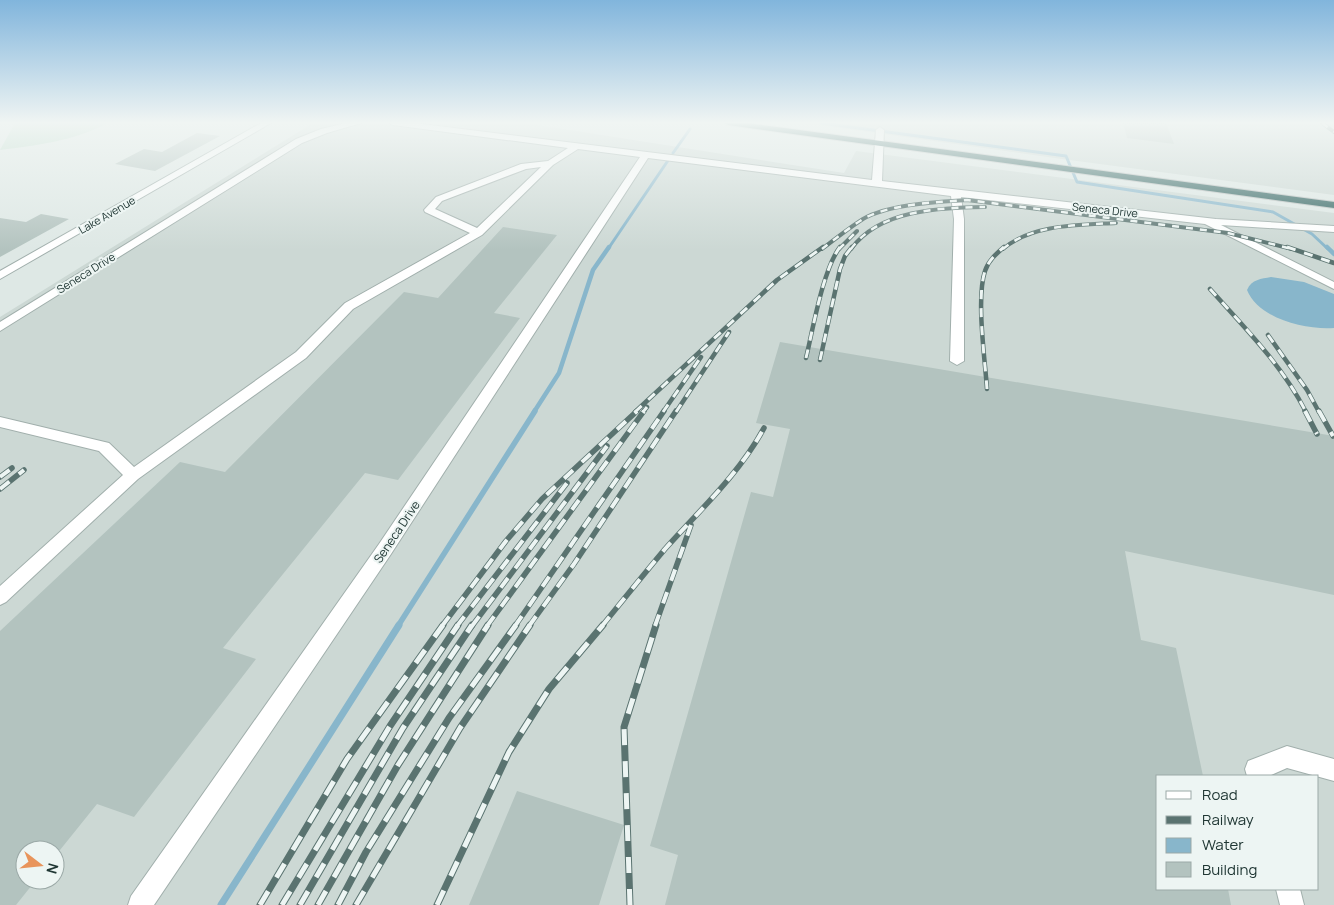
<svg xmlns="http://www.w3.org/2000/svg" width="1334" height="905" font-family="Manrope,sans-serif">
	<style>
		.built { fill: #ccd8d4; fill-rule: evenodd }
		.green { fill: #b7d9c6 }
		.water { fill: #88b6cb }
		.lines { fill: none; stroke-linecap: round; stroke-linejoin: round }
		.stream-far3 { stroke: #88b6cb; stroke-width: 3 }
		.stream-far2 { stroke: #88b6cb; stroke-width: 4.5 }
		.stream-far1 { stroke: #88b6cb; stroke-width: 5.5 }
		.stream { stroke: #88b6cb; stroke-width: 7 }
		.building { fill: #b3c3bf }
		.minor-casing { stroke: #a1afac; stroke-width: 2 }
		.highway-casing { stroke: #bcc3c2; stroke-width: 2 }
		.minor { fill: #fff; fill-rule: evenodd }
		.highway { fill: #2e615e; fill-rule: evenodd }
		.rail-far3-casing { stroke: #5a7370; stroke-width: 4 }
		.rail-far2-casing { stroke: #5a7370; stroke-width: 4.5 }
		.rail-far1-casing { stroke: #5a7370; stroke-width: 5.5 }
		.rail-casing { stroke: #5a7370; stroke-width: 7 }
		.rail-far3 { stroke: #edf5f3; stroke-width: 2.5; stroke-dasharray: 7; stroke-linecap: butt }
		.rail-far2 { stroke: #edf5f3; stroke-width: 3; stroke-dasharray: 9; stroke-linecap: butt }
		.rail-far1 { stroke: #edf5f3; stroke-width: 4; stroke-dasharray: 12; stroke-linecap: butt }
		.rail { stroke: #edf5f3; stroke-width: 5; stroke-dasharray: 16; stroke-linecap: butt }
		.labels { text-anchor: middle; stroke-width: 4; stroke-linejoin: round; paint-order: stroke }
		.far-street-label { font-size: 11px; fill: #203734; stroke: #edf5f3 }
		.street-label { font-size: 12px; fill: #203734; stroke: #edf5f3 }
	</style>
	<rect width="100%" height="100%" fill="#dee8e5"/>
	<path class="built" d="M 313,123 L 525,123 L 844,173 L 856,151 L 1334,213 L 1334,905 L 0,905 L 0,317 ZM 1158,776 L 1318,776 L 1318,889 L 1158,889 ZM 25,850 L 55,850 L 55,880 L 25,880 Z
		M 804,123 L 1334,123 L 1334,195 L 1062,159 Z"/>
	<path class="green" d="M 15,123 L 108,123 C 74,141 38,145 0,150 Z"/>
	<path class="water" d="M 1271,277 L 1304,282 L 1334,294 L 1334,328 C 1305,330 1259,319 1247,290 C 1252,279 1261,279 1271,277 Z"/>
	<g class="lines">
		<path class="stream-far3" d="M 821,123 L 1066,156 L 1077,182 L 1273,212 L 1312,234 L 1328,249
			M 673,153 L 690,129
			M 608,249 L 669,159"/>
		<path class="stream-far2" d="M 1327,247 L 1334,254
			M 534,412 L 559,373 L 593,270 L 609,247"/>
		<path class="stream-far1" d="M 398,626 L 535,411"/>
		<path class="stream" d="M 221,905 L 399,625"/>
	</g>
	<path class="building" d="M 1123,123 L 1166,123 L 1174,144 L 1127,138 Z
		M 197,133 L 220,136 L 155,171 L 115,164 L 144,149 L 162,152 Z
		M 41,214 L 69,219 L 0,257 L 0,218 L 26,222 Z
		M 503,227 L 557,235 L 494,313 L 520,318 L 398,480 L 365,473 L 223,648 L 256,659 L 134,817 L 97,804 L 60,850 L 25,850 L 25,880 L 36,880 L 16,905 L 0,905 L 0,631 L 180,462 L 225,472 L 404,292 L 438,298 Z
		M 780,342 L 1334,436 L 1334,595 L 1125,551 L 1141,640 L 1176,648 L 1203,776 L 1158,776 L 1158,889 L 1228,889 L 1231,905 L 665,905 L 678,855 L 650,846 L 751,492 L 773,497 L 790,429 L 756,423 Z
		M 517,791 L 624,825 L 599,905 L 469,905 Z"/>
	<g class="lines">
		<defs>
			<path id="minor" d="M 261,123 L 271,123 L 0,279 L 0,271 Z
				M 346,123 L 361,123 L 327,133 L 302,143 L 0,331 L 0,322 L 296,139 L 321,129 Z
				M 389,123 L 414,123 L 872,180 L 876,130 L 880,127 L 884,130 L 882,181 L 1216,219 L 1334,226 L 1334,232 L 1221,225 L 1334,282 L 1334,289 L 1205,224 L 961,197 L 964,219 L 964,361 L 957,365 L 950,361 L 954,219 L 951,196 L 648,158 L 391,554 L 154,905 L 128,905 L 131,896 L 379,544 L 640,157 L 578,149 L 553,165 L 482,235 L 353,309 L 306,358 L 138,479 L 6,602 L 0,605 L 0,586 L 123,475 L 99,451 L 0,427 L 0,417 L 109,443 L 134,467 L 296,352 L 345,303 L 470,233 L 425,212 L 424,210 L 436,197 L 521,164 L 548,161 L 568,148 L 393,125 ZM 541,167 L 477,228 L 435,209 L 442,201 L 526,169 Z
				M 1287,746 L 1334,759 L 1334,781 L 1287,768 L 1269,776 L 1247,776 L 1245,769 L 1248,761 Z
				M 1276,889 L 1300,889 L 1304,905 L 1280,905 Z"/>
			<path id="highway" d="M 724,123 L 747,123 L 1334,202 L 1334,208 L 728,125 Z"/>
		</defs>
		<use href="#minor" class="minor-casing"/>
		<use href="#highway" class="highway-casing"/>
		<use href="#minor" class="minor"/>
		<use href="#highway" class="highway"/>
		<defs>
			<path id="rail-far3" d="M 1322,123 L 1334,132
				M 822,249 C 835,239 849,228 863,219 C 889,204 938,202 967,200 L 1228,233 L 1292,249
				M 839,249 L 857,231
				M 851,249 C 880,209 940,208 985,207
				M 1003,249 C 1032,224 1080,225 1116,223"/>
			<path id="rail-far2" d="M 1287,247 L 1334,263
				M 1210,289 C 1245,328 1282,365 1306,412
				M 1268,335 L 1307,390 L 1319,412
				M 806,358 C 813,329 823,269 840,247
				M 820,360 L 840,269 L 845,256 L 852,247
				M 987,389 C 985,359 976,298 985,271 C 988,261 996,254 1004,247
				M 635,412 L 777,280 L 823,247
				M 643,412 L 647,407
				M 663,412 L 701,357
				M 676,412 L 729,332"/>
			<path id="rail-far1" d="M 1305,411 L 1317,434
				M 1319,411 L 1333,436
				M 0,477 L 12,468
				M 0,489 L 24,470
				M 442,626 L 506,541 L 542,499 L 637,411
				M 457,626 L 567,483
				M 472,626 L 607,446
				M 487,626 L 644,411
				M 515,626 L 664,411
				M 529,626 L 574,564 L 676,411
				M 602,626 C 623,600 644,574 665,549 C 700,510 739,474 764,428
				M 655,626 L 691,525"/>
			<path id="rail" d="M 260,905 L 347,759 L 443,625
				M 282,905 L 390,726 L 458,625
				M 300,905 L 403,728 L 472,625
				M 318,905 L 398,765 L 488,625
				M 338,905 L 366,852 L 449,718 L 516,625
				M 356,905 L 460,728 L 530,625
				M 437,905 L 509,752 L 549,689 L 603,625
				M 630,905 L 624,727 L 656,625"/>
		</defs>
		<use href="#rail-far3" class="rail-far3-casing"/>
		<use href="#rail-far2" class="rail-far2-casing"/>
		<use href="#rail-far1" class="rail-far1-casing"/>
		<use href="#rail" class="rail-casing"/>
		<use href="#rail-far3" class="rail-far3"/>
		<use href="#rail-far2" class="rail-far2"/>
		<use href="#rail-far1" class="rail-far1"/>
		<use href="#rail" class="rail"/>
	</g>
	<linearGradient id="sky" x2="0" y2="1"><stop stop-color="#81b5dc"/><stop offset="0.49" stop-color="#f0f5f3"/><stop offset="1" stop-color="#f0f5f3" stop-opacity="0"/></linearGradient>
	<rect width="1334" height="250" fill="url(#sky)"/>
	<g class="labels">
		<g class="far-street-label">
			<text transform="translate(1105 210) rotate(6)" y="4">Seneca Drive</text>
			<text transform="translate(107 215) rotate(-30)" y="4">Lake Avenue</text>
			<text transform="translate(86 273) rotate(-32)" y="4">Seneca Drive</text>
		</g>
		<g class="street-label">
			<text transform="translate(397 532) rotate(-56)" y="4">Seneca Drive</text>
		</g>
	</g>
	<rect x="1156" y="775" width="162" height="115" fill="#edf5f3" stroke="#9ba9a7"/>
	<rect x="1166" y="791" width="25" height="8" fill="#ffffff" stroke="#9ba9a7"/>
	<text x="1202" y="800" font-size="15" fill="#203734">Road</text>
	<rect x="1166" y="816" width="25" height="8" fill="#5a7370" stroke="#9ba9a7"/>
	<text x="1202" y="825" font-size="15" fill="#203734">Railway</text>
	<rect x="1166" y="838" width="25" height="15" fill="#88b6cb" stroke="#9ba9a7"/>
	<text x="1202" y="850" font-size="15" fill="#203734">Water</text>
	<rect x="1166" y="862" width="25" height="15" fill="#b3c3bf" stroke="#9ba9a7"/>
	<text x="1202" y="875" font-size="15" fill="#203734">Building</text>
	<g transform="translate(40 865) rotate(106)"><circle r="24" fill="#edf5f3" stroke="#9ba9a7"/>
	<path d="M0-4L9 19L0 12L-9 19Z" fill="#e8945b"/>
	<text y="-8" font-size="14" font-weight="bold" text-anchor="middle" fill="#203734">N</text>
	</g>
</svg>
